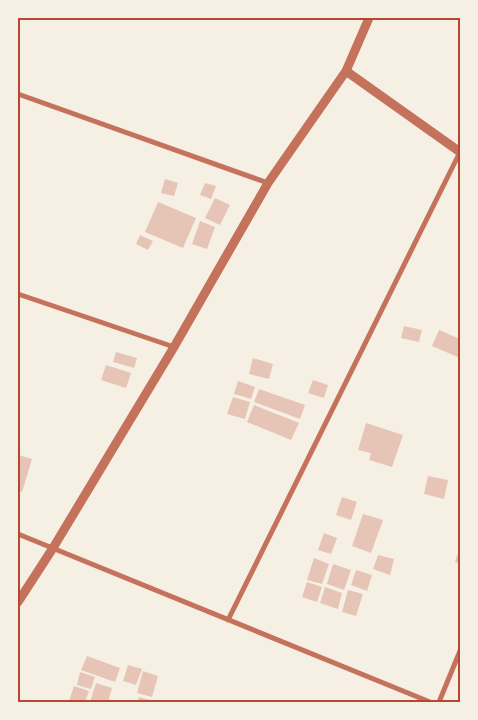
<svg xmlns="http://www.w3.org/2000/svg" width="478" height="720" font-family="'Titillium Web',sans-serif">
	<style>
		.building { fill: #e6c5b7 }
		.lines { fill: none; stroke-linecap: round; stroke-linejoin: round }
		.minor { stroke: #c5725c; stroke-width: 5 }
		.tertiary { stroke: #c5725c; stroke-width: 9 }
		.neatline { fill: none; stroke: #b5482f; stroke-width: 2 }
	</style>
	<rect width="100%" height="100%" fill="#f6efe4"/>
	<path class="building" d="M 165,179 L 178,183 L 174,196 L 161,193 Z
		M 205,183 L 216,186 L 211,199 L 200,195 Z
		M 215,198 L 230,205 L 220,225 L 205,218 Z
		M 158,202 L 196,218 L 183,248 L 145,232 Z
		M 200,221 L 215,227 L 207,249 L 192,244 Z
		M 140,235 L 153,241 L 148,250 L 136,244 Z
		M 404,326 L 422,330 L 419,342 L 401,338 Z
		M 439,330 L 460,339 L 460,358 L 432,346 Z
		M 116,352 L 137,358 L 134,368 L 113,362 Z
		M 253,358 L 273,364 L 269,379 L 249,374 Z
		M 106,365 L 131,373 L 126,388 L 101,380 Z
		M 313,380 L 328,385 L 324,398 L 308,393 Z
		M 238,381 L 255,387 L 251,399 L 234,394 Z
		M 259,389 L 305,405 L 300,419 L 254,402 Z
		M 233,397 L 250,402 L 245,419 L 227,414 Z
		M 254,405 L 299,423 L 291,440 L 247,422 Z
		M 366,423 L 403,435 L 392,467 L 369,460 L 371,453 L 358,450 Z
		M 18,455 L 32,459 L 22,492 L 18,491 Z
		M 428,476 L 448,480 L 444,499 L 424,494 Z
		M 342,497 L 357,502 L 351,520 L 336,515 Z
		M 363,514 L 383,520 L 371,553 L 352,546 Z
		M 324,533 L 337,538 L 331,554 L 318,550 Z
		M 460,547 L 460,564 L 455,562 Z
		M 378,555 L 394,559 L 390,575 L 373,569 Z
		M 314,558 L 329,564 L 322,584 L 307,580 Z
		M 333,564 L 351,570 L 344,590 L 327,584 Z
		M 356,570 L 372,575 L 367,591 L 351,585 Z
		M 307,582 L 322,587 L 317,602 L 302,597 Z
		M 325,587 L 342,593 L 338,609 L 320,603 Z
		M 348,590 L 363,594 L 356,616 L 342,612 Z
		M 87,656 L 120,668 L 115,682 L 81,670 Z
		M 128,665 L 142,669 L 136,685 L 123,681 Z
		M 143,671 L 158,676 L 152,697 L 137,693 Z
		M 80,672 L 95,677 L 91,689 L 77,685 Z
		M 96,683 L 112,688 L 108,702 L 90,702 Z
		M 74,686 L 89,691 L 85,702 L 69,701 Z
		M 139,697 L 158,702 L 137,702 Z"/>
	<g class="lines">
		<path class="minor" d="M 18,94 L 268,183
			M 18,294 L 174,347
			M 18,534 L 430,702
			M 228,620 L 460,152
			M 439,702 L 460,651"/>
		<path class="tertiary" d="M 346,71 L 460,152
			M 18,602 L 53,548 L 174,347 L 268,183 L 346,71 L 369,18"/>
	</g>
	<rect width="478" height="720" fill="none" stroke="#f6efe4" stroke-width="38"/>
	<rect x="19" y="19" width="440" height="682" class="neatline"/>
</svg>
